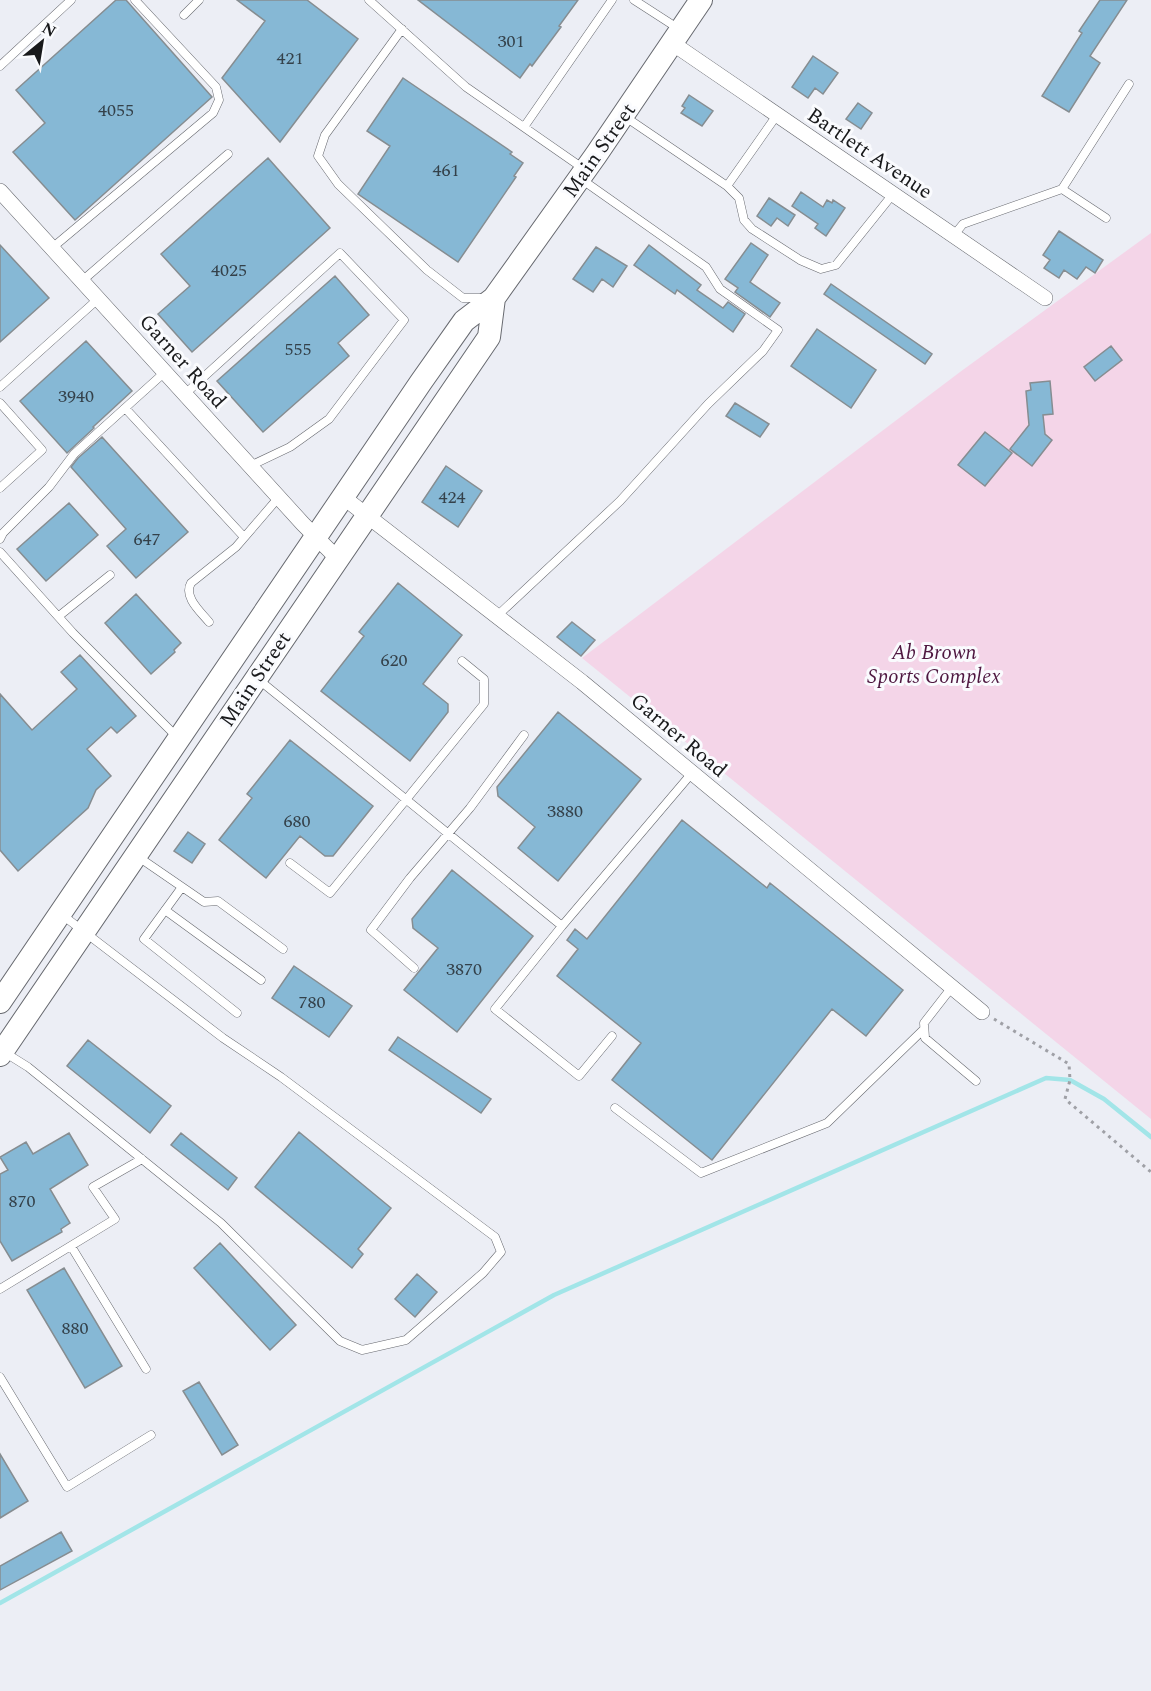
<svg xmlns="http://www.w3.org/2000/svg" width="1151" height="1691" font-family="Spectral,serif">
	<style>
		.green { fill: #f4d5e8 }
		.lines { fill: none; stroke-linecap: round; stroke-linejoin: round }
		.stream { stroke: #a2e5e8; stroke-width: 4.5 }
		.building { fill: #86b8d5; stroke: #868d91; stroke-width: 1.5 }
		.lane-casing { stroke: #67696f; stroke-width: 9 }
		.street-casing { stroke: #67696f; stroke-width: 16 }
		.primary-casing { stroke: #67696f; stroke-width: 24 }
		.path { stroke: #9fa0a6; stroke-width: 3; stroke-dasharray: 3 4.5; stroke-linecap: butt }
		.lane { stroke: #fff; stroke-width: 8 }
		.street { stroke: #fff; stroke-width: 15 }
		.primary { stroke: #fff; stroke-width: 22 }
		.labels { text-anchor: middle; stroke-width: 6; stroke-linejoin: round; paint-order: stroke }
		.number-label { font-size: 18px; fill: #34414a }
		.street-label { font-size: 21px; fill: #18191b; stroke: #fafbfe }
		.park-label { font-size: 21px; font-style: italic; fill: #4e1740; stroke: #fafbfe }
	</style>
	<rect width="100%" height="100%" fill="#eceef5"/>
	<path class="green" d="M 1151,233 L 1151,1119 L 582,658 L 960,372 Z"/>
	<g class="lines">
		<path class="stream" d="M 0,1603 L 554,1295 L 1046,1078 L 1070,1080 L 1104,1099 L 1151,1137"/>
	</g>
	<path class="building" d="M 116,0 L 126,0 L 212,97 L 75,220 L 13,152 L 45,123 L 16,90 Z
		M 237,0 L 307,0 L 358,39 L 280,142 L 222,78 L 265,21 Z
		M 418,0 L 578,0 L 559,26 L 561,27 L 532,66 L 530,64 L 520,78 Z
		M 1100,0 L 1127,0 L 1090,56 L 1100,63 L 1069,112 L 1042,96 L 1082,33 L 1079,31 Z
		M 813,56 L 838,73 L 823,94 L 815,88 L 808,98 L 792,87 Z
		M 403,78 L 512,152 L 510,154 L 523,163 L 514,176 L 516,177 L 458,262 L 358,194 L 390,146 L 367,131 Z
		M 689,95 L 713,111 L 702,126 L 681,113 L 685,108 L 682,106 Z
		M 858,103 L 872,113 L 861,129 L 846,119 Z
		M 268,158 L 330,228 L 192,352 L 158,314 L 190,286 L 161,254 Z
		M 801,192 L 823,207 L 827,200 L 832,203 L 833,200 L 845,208 L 826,236 L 815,228 L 818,224 L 792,206 Z
		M 769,198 L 795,215 L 788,226 L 777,218 L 771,226 L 757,216 Z
		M 1059,231 L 1103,260 L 1095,273 L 1086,267 L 1077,279 L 1064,270 L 1059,278 L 1044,268 L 1050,260 L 1043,255 Z
		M 751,243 L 768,255 L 750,282 L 780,303 L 770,317 L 735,292 L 738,288 L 725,279 Z
		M 0,245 L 49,298 L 0,342 Z
		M 649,245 L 701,285 L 697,290 L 723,308 L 728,302 L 745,314 L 733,332 L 677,290 L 675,294 L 634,265 Z
		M 596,247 L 627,266 L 613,287 L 602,279 L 593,292 L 573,279 Z
		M 335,276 L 369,315 L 338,343 L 349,356 L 263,432 L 217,381 Z
		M 831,284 L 932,354 L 925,364 L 824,294 Z
		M 817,329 L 876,370 L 851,408 L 791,366 Z
		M 86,341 L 132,391 L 93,427 L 94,428 L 67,453 L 20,401 Z
		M 1111,346 L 1122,360 L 1095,381 L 1084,367 Z
		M 1050,381 L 1053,414 L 1043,415 L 1045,434 L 1052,440 L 1032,466 L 1010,449 L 1029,425 L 1026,391 L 1031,390 L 1030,383 Z
		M 735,403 L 769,424 L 760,437 L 726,416 Z
		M 985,432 L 1012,453 L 985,486 L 958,465 Z
		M 102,437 L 188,532 L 136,578 L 107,546 L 126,529 L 71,467 L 78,458 Z
		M 446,466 L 482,491 L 458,527 L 422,502 Z
		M 69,503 L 98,535 L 46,581 L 17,549 Z
		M 398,583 L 462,635 L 423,684 L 448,704 L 448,712 L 410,761 L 321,691 L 364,636 L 359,632 Z
		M 136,594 L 181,643 L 174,650 L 175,652 L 151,674 L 105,623 Z
		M 572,622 L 595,640 L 581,656 L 557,637 Z
		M 80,655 L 136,716 L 117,733 L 111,727 L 87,749 L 111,776 L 96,790 L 88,808 L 18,871 L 0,850 L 0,694 L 32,730 L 77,689 L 61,672 Z
		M 558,712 L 641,779 L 558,881 L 518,848 L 535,827 L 498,796 L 497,787 Z
		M 290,740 L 373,806 L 333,856 L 325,856 L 300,836 L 266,878 L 219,840 L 252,798 L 247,794 Z
		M 682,820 L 767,888 L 770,883 L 903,990 L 866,1036 L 832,1009 L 712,1160 L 612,1080 L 641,1043 L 557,976 L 578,949 L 567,940 L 575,929 L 587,939 Z
		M 188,832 L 205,844 L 192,863 L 174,851 Z
		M 452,870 L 533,936 L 457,1032 L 404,990 L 438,948 L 413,928 L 412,919 Z
		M 294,966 L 352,1006 L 329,1037 L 272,998 Z
		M 398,1037 L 491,1099 L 481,1113 L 389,1050 Z
		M 88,1040 L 171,1106 L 150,1133 L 67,1066 Z
		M 299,1132 L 391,1208 L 358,1249 L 363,1254 L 352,1268 L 255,1187 Z
		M 69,1133 L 88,1165 L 50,1189 L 70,1223 L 61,1229 L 62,1232 L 12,1261 L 0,1241 L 0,1174 L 8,1170 L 0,1157 L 26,1142 L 33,1154 Z
		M 181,1133 L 237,1178 L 228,1190 L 171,1145 Z
		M 220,1243 L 296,1325 L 270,1350 L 194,1268 Z
		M 64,1268 L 122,1366 L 85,1388 L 27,1290 Z
		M 417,1274 L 437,1292 L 415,1317 L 395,1299 Z
		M 199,1382 L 238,1445 L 222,1455 L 183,1391 Z
		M 0,1454 L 28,1501 L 0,1518 Z
		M 61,1532 L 72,1551 L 0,1590 L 0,1566 Z"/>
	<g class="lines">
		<defs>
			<path id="lane" d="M 369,0 L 466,87 L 584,169
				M 634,0 L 679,29
				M 184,15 L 199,0
				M 402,29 L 325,135 L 318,156 L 338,184 L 427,270 L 463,298 L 485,298
				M 0,66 L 71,0
				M 624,116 L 727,186 L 777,115
				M 524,127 L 612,0
				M 727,186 L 739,198 L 744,220 L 752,229 L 800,260 L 821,269 L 836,265 L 893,194
				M 1062,189 L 1129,84
				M 954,235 L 963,224 L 1062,189 L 1106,218
				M 52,248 L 213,113 L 219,100 L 216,87 L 135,0
				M 82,281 L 228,154
				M 0,387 L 98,299
				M 185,394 L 340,253 L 404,320 L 329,419 L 290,447 L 250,466
				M 0,403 L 42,450 L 0,488
				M 125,408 L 244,537
				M 0,539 L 3,533 L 49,487 L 74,454 L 165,372
				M 0,552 L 73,633 L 176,736
				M 59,616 L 110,575
				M 497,616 L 620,501 L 708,404 L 763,351 L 778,330 L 720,289 L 706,267 L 581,179
				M 209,622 C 201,612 183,597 191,583 L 236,547 L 279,497
				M 259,680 L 562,926 L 692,773
				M 137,856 L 204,902 L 218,901 L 283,949
				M 290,863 L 330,893 L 484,704 L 484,679 L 462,661
				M 182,887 L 144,939 L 237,1013
				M 165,910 L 261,980
				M 562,926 L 495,1009 L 579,1076 L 612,1036
				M 414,968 L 371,930 L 410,878 L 470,808 L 524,735
				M 952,987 L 924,1023 L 925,1038 L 976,1081
				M 4,1052 L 28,1067 L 221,1223 L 340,1341 L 362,1350 L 406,1340 L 483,1273 L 501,1252 L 495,1237 L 281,1077 L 223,1038 L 61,914
				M 615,1108 L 701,1173 L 827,1123 L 923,1030
				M 71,1246 L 146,1369
				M 0,1289 L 115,1219 L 93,1187 L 142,1159
				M 0,1377 L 67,1487 L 151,1435"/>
			<path id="street" d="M 672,43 L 1045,298
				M 0,191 L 303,524 L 337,558
				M 343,497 L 582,682 L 982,1012"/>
			<path id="primary" d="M 0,1002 L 421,382 L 464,321 L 494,298 L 596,155 L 701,0
				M 0,1055 L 489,337 L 494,298"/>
		</defs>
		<use href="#lane" class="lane-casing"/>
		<use href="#street" class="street-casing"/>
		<use href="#primary" class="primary-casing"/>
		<path class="path" d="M 994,1019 L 1069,1064 L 1070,1080 L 1065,1099 L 1151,1172"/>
		<use href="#lane" class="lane"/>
		<use href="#street" class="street"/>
		<use href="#primary" class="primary"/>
	</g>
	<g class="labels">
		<g class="number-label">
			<text x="511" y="47">301</text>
			<text x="290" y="64">421</text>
			<text x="116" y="116">4055</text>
			<text x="446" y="176">461</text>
			<text x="229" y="276">4025</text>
			<text x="298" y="355">555</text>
			<text x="76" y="402">3940</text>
			<text x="452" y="503">424</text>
			<text x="147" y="545">647</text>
			<text x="394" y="666">620</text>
			<text x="565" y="817">3880</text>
			<text x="297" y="827">680</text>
			<text x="464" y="975">3870</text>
			<text x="312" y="1008">780</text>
			<text x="22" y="1207">870</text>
			<text x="75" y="1334">880</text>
		</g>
		<g class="street-label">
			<text transform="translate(599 150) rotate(-55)" y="7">Main Street</text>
			<text transform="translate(870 153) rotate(34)" y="7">Bartlett Avenue</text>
			<text transform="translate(183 361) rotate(48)" y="7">Garner Road</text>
			<text transform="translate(255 679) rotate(-56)" y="7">Main Street</text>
			<text transform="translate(679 735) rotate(40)" y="7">Garner Road</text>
		</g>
		<g class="park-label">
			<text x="934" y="659">Ab Brown<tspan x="934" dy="24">Sports Complex</tspan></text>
		</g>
	</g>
	<g transform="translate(42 42) rotate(30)" stroke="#fafbfe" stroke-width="4.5" paint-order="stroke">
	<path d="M0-4.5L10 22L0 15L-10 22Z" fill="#18191b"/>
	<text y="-9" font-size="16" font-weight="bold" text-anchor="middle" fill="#18191b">N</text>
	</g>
</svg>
